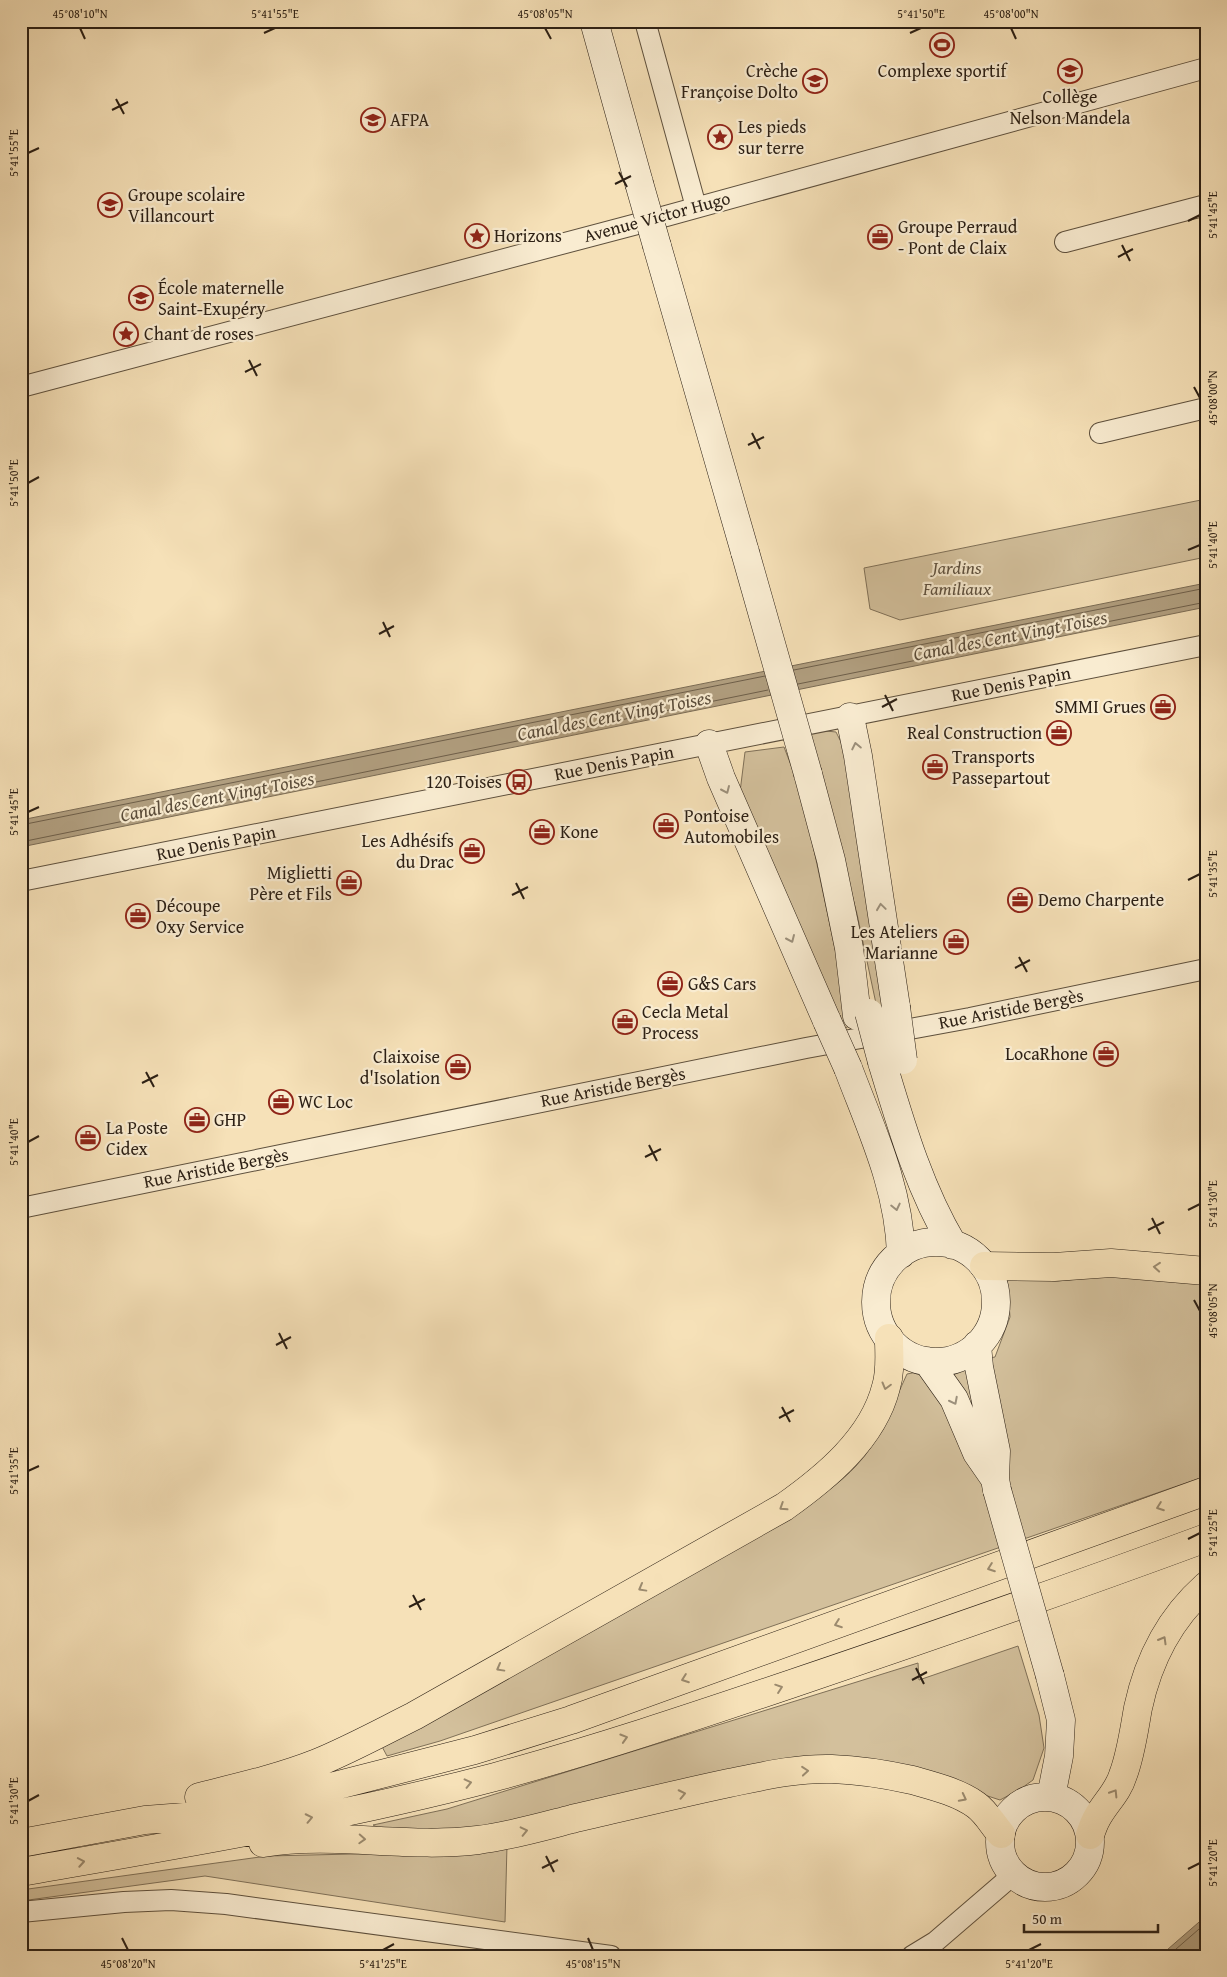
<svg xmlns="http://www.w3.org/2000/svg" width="1227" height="1977" font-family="'Gentium Book Plus',serif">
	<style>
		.green { fill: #d3c09c; stroke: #7f7058 }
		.water { fill: #b19f80; stroke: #7b6c55 }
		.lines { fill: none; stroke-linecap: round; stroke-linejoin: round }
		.shore { stroke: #6e5f4a; stroke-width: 1 }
		.minor-casing { stroke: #5e503d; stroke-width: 22 }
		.secondary-casing { stroke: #2b1f14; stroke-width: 29 }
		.motorway-casing { stroke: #2b1f14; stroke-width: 29 }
		.minor { stroke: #f9ecd1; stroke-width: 20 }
		.secondary { stroke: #f9ecd1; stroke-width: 28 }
		.motorway { stroke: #f6e1b8; stroke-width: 28 }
		.secondary-bridge-casing { stroke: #2b1f14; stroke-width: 29; stroke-linecap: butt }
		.secondary-bridge { stroke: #f9ecd1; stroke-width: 28 }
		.oneway { stroke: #9c907c }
		.oneway2 { stroke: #9b8a6e }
		.ticks { fill: none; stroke: #2b1f14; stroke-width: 2 }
		.labels { text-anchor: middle; stroke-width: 4.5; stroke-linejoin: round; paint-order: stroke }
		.poi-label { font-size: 18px; fill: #2b1f14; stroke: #f9ecd1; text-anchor: start }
		.street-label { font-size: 18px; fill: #2b1f14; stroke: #f9ecd1 }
		.park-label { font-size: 18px; font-style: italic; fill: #5d4f3d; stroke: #f9ecd1 }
		.water-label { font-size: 19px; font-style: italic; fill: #5a4c3a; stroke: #f9ecd1 }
		.neatline { fill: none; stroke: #2b1f14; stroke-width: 2 }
		.ticks-label { font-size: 12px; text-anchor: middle; fill: #2b1f14 }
	</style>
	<rect width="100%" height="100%" fill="#f6e1b8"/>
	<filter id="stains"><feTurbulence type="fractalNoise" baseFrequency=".004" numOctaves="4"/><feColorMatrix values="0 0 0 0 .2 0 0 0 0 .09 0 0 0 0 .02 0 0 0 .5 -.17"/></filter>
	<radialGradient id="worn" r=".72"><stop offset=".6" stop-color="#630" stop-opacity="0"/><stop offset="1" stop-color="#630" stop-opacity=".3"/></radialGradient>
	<path class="green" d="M 1206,499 L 1206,557 L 900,620 L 870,609 L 864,568 Z
		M 816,730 L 836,732 L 855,770 L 889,1011 L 878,1013 L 857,914 L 810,734 Z
		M 784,747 L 802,794 L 851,1024 L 841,1032 L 740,792 L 745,752 Z
		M 1108,1276 L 1206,1282 L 1206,1476 L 440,1741 L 387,1756 L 379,1741 L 804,1507 C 823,1495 841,1482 856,1466 C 880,1441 893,1404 907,1374 L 995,1357 L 1010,1317 L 1007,1277 L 1058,1281 Z
		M 1018,1646 L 1039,1715 L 1044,1748 L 1033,1780 L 1019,1790 L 1000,1800 L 929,1777 L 837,1760 L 457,1835 L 389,1833 L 373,1825 L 447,1809 L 918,1663 L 919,1680 Z
		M 507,1845 L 505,1922 L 205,1876 L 21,1901 L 21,1890 L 267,1856 L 396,1853 Z"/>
	<path class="water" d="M 1206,583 L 1206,607 L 21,847 L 21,820 Z
		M 1206,1916 L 1206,1956 L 1160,1956 Z"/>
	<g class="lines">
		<path class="shore" d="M 794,670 L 1206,588
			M 798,684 L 1206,602
			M 21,825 L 765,676
			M 21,842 L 768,690
			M 1168,1956 L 1206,1923"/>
		<defs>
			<path id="minor" d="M 645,21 L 696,207
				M 1065,242 L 1206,205
				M 21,387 L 637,224 L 1206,68
				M 1100,433 L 1206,408
				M 21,881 L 1206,645
				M 21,1208 L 806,1048 L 970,1018 L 1206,969
				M 21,1912 L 124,1902 L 171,1900 L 226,1904 L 611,1956
				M 912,1956 L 935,1942 L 1014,1874"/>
			<path id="secondary" d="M 594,21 L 639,183
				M 657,246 L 745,552
				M 850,717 L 858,756 L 896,1007
				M 709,744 L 721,778 L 827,1021
				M 808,774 L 831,860 L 849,948 L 857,1016
				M 882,1062 C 901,1125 919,1188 953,1245
				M 848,1068 C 871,1129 899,1187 901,1254
				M876 1302a60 60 0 1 1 120 0a60 60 0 1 1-120 0Z
				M 977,1345 L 979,1367 L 996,1451 L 995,1479 L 997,1490
				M 927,1361 L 954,1399 L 977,1453 L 995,1479
				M 1050,1676 L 1061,1720 L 1059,1756 L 1051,1797
				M1000 1842a45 45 0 1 1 90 0a45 45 0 1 1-90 0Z"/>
			<path id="motorway" d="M 984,1266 L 1054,1267 L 1111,1263 L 1206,1271
				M 199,1797 C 239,1787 279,1778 317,1763 C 351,1749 382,1732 414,1716 L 784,1507 C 825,1478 873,1439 886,1387 C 891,1371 889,1355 889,1338
				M 1090,1835 C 1092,1829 1094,1823 1097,1818 C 1105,1803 1118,1792 1123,1775 C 1131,1754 1134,1730 1138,1708 C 1148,1661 1170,1618 1206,1586
				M 21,1843 L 145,1820 L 197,1816 L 307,1793 L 475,1750 L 571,1720 L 1206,1491
				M 263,1843 C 334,1831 407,1849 478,1840 C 510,1836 541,1827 572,1819 C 624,1807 677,1794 729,1783 C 763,1776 797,1768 832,1769 C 859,1770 885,1774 912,1780 C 933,1786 958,1792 976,1805 C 986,1812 993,1825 1001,1834
				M 21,1872 C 180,1844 339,1818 495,1777 C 595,1750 693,1717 791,1684 C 930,1637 1068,1589 1206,1538"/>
		</defs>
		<use href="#minor" class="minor-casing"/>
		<use href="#secondary" class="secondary-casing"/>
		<use href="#motorway" class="motorway-casing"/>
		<use href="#minor" class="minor"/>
		<use href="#secondary" class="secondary"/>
		<use href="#motorway" class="motorway"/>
		<defs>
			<path id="secondary-bridge" d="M 639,183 L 657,246
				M 745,552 L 808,774
				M 896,1007 L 903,1060
				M 869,1013 L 882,1062
				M 827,1021 L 848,1068
				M 997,1490 L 1050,1676"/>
		</defs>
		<use href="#secondary-bridge" class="secondary-bridge-casing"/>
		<use href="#secondary-bridge" class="secondary-bridge"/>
	</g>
	<defs><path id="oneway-chevron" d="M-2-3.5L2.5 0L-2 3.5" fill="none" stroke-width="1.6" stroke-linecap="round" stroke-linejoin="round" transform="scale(1.25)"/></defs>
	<g class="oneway">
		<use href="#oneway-chevron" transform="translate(856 746) rotate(-102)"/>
		<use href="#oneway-chevron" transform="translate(726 790) rotate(66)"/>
		<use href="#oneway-chevron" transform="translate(881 907) rotate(-98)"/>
		<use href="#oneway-chevron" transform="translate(791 939) rotate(66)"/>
		<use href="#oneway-chevron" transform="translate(896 1207) rotate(77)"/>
		<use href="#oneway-chevron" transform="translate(954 1401) rotate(63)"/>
	</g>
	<g class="oneway2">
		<use href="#oneway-chevron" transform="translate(1157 1267) rotate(-175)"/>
		<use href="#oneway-chevron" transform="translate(886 1386) rotate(105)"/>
		<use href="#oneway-chevron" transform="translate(783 1507) rotate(147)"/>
		<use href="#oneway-chevron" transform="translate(1160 1507) rotate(160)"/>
		<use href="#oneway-chevron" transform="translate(991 1568) rotate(160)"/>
		<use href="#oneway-chevron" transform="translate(642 1588) rotate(151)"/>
		<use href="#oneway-chevron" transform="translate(838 1624) rotate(160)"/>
		<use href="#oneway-chevron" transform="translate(1163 1640) rotate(-60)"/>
		<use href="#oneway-chevron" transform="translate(500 1668) rotate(151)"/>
		<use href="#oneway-chevron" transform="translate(685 1679) rotate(160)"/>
		<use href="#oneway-chevron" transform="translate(779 1688) rotate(-19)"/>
		<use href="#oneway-chevron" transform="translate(624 1738) rotate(-17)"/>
		<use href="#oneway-chevron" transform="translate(805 1771) rotate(-5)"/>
		<use href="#oneway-chevron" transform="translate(468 1783) rotate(-13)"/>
		<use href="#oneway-chevron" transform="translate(1114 1793) rotate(-58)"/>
		<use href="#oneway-chevron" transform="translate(682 1794) rotate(-12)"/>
		<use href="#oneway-chevron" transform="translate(963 1798) rotate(27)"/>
		<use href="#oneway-chevron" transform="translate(309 1818) rotate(-12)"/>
		<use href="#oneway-chevron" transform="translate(524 1831) rotate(-13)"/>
		<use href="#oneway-chevron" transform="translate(362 1839) rotate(3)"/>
		<use href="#oneway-chevron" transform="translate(81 1862) rotate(-10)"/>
	</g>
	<path class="ticks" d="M 80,28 L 85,39M 545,28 L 551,39M 1011,28 L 1016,39M 264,33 L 275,28M 910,33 L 921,28M 116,99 L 124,114M 112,110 L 128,102M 28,153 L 39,148M 619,172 L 627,187M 615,184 L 631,176M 1188,221 L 1200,215M 1122,245 L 1130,261M 1118,257 L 1133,249M 249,360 L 257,376M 245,372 L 261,364M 1194,387 L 1200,398M 752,433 L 760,449M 748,445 L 764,437M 28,483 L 39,477M 1188,550 L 1200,545M 383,622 L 390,637M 379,634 L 394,626M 885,695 L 893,711M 882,707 L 897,699M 28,812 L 39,807M 1188,880 L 1200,874M 516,883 L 524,899M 512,895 L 528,887M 1019,957 L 1027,972M 1015,968 L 1030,960M 146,1072 L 154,1087M 142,1083 L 158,1075M 28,1142 L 39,1136M 649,1145 L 657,1161M 645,1157 L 661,1149M 1188,1210 L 1200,1204M 1152,1218 L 1160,1234M 1148,1230 L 1164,1222M 1194,1300 L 1200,1311M 279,1333 L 287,1349M 276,1345 L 291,1337M 782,1407 L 790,1422M 779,1418 L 794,1410M 28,1471 L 39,1466M 1188,1539 L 1200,1533M 413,1595 L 421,1610M 409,1607 L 425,1599M 916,1668 L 924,1684M 912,1680 L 927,1672M 28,1801 L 39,1795M 546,1856 L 554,1872M 542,1868 L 558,1860M 1188,1869 L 1200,1863M 122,1938 L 128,1950M 588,1938 L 593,1950M 383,1950 L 394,1944M 1029,1950 L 1041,1944"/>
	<defs>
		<symbol id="stadium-ring" viewBox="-11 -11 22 22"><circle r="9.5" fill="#f9ecd1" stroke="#8f2418" stroke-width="1.5"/><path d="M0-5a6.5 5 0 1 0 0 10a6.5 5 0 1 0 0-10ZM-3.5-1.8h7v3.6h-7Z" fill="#8f2418"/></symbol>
		<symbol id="school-ring" viewBox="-11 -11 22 22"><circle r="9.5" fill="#f9ecd1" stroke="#8f2418" stroke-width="1.5"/><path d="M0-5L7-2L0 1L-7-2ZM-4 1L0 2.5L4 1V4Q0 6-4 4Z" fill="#8f2418"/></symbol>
		<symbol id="university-ring" viewBox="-11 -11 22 22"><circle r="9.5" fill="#f9ecd1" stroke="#8f2418" stroke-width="1.5"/><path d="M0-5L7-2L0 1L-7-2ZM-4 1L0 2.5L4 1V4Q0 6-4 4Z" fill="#8f2418"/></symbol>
		<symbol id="sight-ring" viewBox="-11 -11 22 22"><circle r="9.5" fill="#f9ecd1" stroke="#8f2418" stroke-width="1.5"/><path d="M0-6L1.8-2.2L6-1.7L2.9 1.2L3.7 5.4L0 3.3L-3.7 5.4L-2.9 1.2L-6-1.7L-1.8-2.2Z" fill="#8f2418"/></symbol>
		<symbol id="office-ring" viewBox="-11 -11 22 22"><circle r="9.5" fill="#f9ecd1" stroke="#8f2418" stroke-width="1.5"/><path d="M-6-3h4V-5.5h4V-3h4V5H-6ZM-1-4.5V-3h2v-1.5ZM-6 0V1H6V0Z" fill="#8f2418"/></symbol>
		<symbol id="bus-ring" viewBox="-11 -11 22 22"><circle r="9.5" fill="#f9ecd1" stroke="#8f2418" stroke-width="1.5"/><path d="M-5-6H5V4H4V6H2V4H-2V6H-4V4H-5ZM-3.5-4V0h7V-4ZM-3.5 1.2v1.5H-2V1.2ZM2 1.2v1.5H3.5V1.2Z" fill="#8f2418"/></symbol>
	</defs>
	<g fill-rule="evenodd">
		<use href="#stadium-ring" x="928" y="31" width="28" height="28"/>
		<use href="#school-ring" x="1056" y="57" width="28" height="28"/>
		<use href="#school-ring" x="801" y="67" width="28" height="28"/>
		<use href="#university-ring" x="359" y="106" width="28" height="28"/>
		<use href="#sight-ring" x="706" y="123" width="28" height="28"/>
		<use href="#school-ring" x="96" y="191" width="28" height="28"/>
		<use href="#sight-ring" x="463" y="222" width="28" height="28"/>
		<use href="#office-ring" x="866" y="223" width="28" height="28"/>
		<use href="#school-ring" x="127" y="284" width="28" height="28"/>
		<use href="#sight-ring" x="112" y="320" width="28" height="28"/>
		<use href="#office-ring" x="1149" y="693" width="28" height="28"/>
		<use href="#office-ring" x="1045" y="719" width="28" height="28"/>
		<use href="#office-ring" x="921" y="753" width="28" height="28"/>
		<use href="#bus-ring" x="505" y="768" width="28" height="28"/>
		<use href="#office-ring" x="652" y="812" width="28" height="28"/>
		<use href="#office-ring" x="528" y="818" width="28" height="28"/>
		<use href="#office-ring" x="458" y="837" width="28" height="28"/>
		<use href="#office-ring" x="335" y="869" width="28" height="28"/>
		<use href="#office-ring" x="1006" y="886" width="28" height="28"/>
		<use href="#office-ring" x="124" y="902" width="28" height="28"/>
		<use href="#office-ring" x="942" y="928" width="28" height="28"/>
		<use href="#office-ring" x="656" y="970" width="28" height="28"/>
		<use href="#office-ring" x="611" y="1008" width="28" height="28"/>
		<use href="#office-ring" x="1092" y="1040" width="28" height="28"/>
		<use href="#office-ring" x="444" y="1053" width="28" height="28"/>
		<use href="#office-ring" x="267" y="1088" width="28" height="28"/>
		<use href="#office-ring" x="183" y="1106" width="28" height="28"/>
		<use href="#office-ring" x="74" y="1124" width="28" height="28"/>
	</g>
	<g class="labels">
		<g class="poi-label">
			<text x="798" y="77" text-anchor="end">Crèche<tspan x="798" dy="21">Françoise Dolto</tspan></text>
			<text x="942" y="77" text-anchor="middle">Complexe sportif</text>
			<text x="1070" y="103" text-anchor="middle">Collège<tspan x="1070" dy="21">Nelson Mandela</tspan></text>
			<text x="390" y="126">AFPA</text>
			<text x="738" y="133">Les pieds<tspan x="738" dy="21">sur terre</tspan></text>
			<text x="128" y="201">Groupe scolaire<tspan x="128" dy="21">Villancourt</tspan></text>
			<text x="898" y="233">Groupe Perraud<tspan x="898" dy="21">- Pont de Claix</tspan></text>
			<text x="494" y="242">Horizons</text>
			<text x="158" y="294">École maternelle<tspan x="158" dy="21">Saint-Exupéry</tspan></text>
			<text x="144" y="340">Chant de roses</text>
			<text x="1146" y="713" text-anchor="end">SMMI Grues</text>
			<text x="1042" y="739" text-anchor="end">Real Construction</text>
			<text x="952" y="763">Transports<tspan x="952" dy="21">Passepartout</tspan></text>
			<text x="502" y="788" text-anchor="end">120 Toises</text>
			<text x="684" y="822">Pontoise<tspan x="684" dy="21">Automobiles</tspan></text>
			<text x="560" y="838">Kone</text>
			<text x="454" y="847" text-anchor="end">Les Adhésifs<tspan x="454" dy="21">du Drac</tspan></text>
			<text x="332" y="879" text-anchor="end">Miglietti<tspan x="332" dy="21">Père et Fils</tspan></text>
			<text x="1038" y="906">Demo Charpente</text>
			<text x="156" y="912">Découpe<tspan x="156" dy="21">Oxy Service</tspan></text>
			<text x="938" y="938" text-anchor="end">Les Ateliers<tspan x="938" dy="21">Marianne</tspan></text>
			<text x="688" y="990">G&amp;S Cars</text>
			<text x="642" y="1018">Cecla Metal<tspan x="642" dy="21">Process</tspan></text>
			<text x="1088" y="1060" text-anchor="end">LocaRhone</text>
			<text x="440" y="1063" text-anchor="end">Claixoise<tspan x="440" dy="21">d'Isolation</tspan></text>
			<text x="298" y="1108">WC Loc</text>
			<text x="214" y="1126">GHP</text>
			<text x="106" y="1134">La Poste<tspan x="106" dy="21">Cidex</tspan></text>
		</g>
		<g class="street-label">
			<text transform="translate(657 217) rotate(-15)" y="6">Avenue Victor Hugo</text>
			<text transform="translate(1011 684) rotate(-11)" y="6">Rue Denis Papin</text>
			<text transform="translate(614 763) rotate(-11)" y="6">Rue Denis Papin</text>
			<text transform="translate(216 843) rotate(-11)" y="6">Rue Denis Papin</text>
			<text transform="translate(1011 1009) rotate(-11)" y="6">Rue Aristide Bergès</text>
			<text transform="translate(613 1087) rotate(-11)" y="6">Rue Aristide Bergès</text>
			<text transform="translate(216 1168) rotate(-11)" y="6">Rue Aristide Bergès</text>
		</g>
		<g class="park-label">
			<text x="957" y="574">Jardins<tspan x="957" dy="21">Familiaux</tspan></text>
		</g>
		<g class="water-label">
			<text transform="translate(1010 635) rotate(-11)" y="7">Canal des Cent Vingt Toises</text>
			<text transform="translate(614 715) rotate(-11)" y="7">Canal des Cent Vingt Toises</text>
			<text transform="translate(217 796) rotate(-11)" y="7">Canal des Cent Vingt Toises</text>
		</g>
	</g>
	<rect width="1227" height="1977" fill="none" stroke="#f6e1b8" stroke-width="55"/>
	<path d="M1024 1924v8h134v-8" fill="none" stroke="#2b1f14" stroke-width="2.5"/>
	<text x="1032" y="1924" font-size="15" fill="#2b1f14" stroke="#f9ecd1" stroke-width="4" paint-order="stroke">50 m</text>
	<rect x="28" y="28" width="1172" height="1922" class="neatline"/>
	<g class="ticks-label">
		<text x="80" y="18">45°08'10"N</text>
		<text x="275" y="18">5°41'55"E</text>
		<text x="545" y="18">45°08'05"N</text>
		<text x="921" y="18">5°41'50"E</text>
		<text x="1011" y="18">45°08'00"N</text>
		<text transform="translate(14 153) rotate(-90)" y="4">5°41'55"E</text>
		<text transform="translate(1213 215) rotate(-90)" y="4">5°41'45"E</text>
		<text transform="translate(1213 398) rotate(-90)" y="4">45°08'00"N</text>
		<text transform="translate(14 483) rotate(-90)" y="4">5°41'50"E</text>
		<text transform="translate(1213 545) rotate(-90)" y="4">5°41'40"E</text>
		<text transform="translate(14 812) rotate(-90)" y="4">5°41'45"E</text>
		<text transform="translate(1213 874) rotate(-90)" y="4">5°41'35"E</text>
		<text transform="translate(14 1142) rotate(-90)" y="4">5°41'40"E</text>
		<text transform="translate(1213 1204) rotate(-90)" y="4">5°41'30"E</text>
		<text transform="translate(1213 1311) rotate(-90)" y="4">45°08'05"N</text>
		<text transform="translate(14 1471) rotate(-90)" y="4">5°41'35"E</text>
		<text transform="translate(1213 1533) rotate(-90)" y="4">5°41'25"E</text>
		<text transform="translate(14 1801) rotate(-90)" y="4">5°41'30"E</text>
		<text transform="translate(1213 1863) rotate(-90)" y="4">5°41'20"E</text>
		<text x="128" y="1968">45°08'20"N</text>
		<text x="383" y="1968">5°41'25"E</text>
		<text x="593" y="1968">45°08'15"N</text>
		<text x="1029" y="1968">5°41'20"E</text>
	</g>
	<rect width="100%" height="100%" filter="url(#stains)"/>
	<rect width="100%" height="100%" fill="url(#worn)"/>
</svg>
